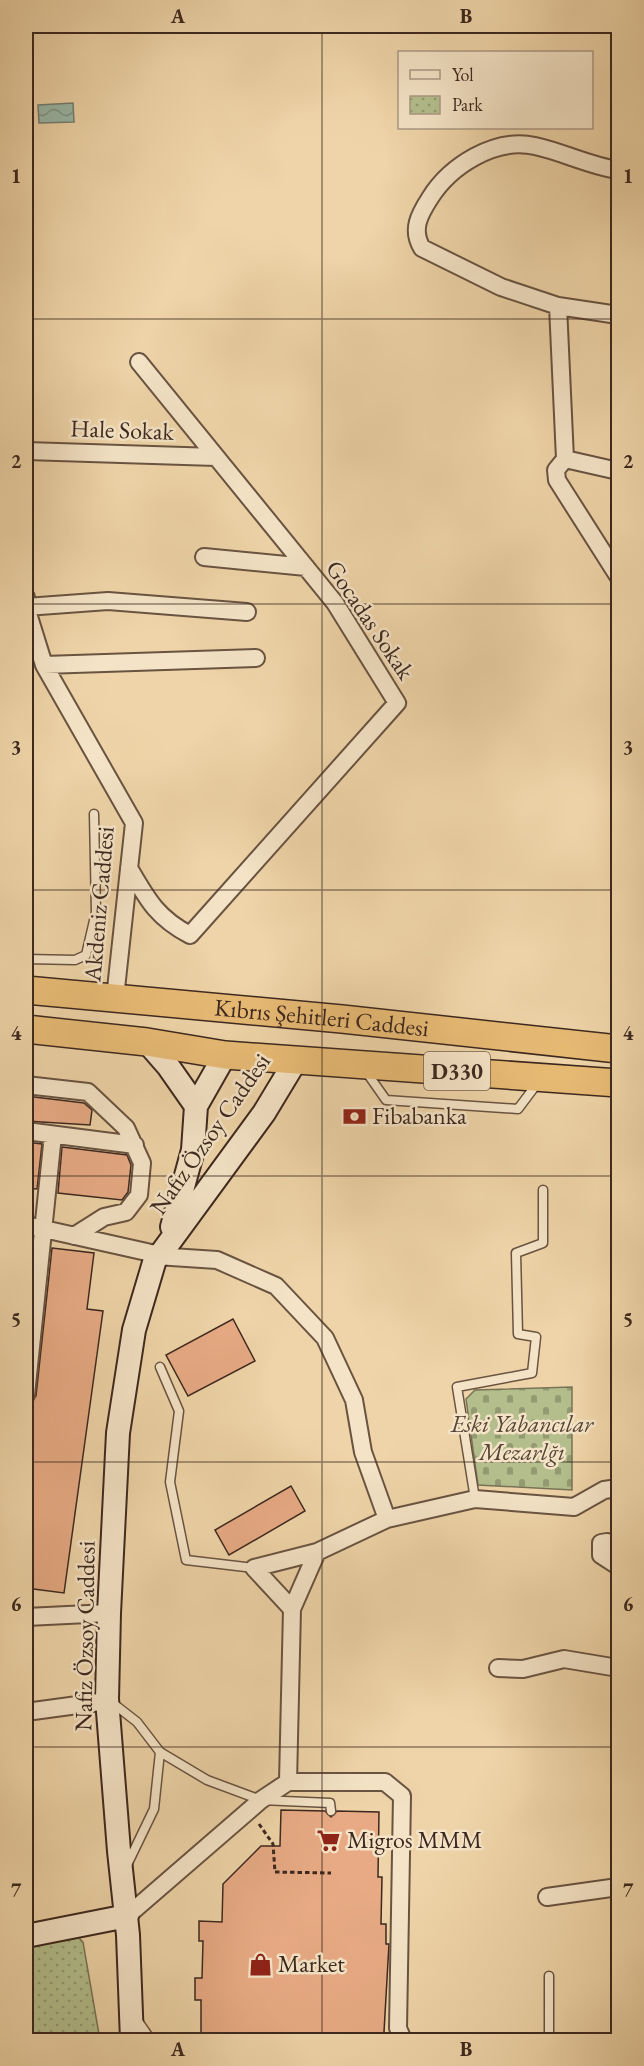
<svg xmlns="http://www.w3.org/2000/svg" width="644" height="2066" font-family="'EB Garamond',serif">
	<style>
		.cemetery { fill: url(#cemetery-stones); stroke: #787356; stroke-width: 1.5 }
		.park { fill: url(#park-dots); stroke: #787356; stroke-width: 1.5 }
		.water { fill: url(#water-waves); stroke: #747e72; stroke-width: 1.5 }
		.building { fill: #e7aa84; stroke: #3d281f; stroke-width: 1.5 }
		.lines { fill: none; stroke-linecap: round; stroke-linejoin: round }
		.service-casing { stroke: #695341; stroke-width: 11 }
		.minor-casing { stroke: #695341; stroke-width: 20 }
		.secondary-casing { stroke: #3d281f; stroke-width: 26 }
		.trunk-casing { stroke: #3d281f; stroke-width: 30 }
		.path { stroke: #3d281f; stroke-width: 3; stroke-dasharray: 4.5 3; stroke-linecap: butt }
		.service { stroke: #f4e3c6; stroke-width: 8 }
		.minor { stroke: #f4e3c6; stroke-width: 16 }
		.secondary { stroke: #f4e3c6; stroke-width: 22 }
		.trunk { stroke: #e7ba74; stroke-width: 27 }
		.grid { fill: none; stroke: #3d281f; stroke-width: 1.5; stroke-opacity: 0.55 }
		.labels { text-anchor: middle; stroke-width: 5; stroke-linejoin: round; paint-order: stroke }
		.shield { fill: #f4e3c6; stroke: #746051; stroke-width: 1.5 }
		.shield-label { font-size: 22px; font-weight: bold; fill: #3d281f }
		.street-label { font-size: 24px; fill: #3d281f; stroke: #f4e3c6 }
		.poi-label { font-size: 24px; fill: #3d281f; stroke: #f4e3c6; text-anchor: start }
		.park-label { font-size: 24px; font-style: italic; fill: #554635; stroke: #f4e3c6 }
		.neatline { fill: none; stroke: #3d281f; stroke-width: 2 }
		.grid-label { font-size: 20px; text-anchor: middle; font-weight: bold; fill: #3d281f }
	</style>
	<defs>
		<pattern id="cemetery-stones" width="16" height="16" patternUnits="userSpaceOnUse" patternTransform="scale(1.5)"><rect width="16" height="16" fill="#b3be8c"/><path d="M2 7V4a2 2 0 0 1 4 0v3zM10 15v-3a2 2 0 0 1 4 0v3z" fill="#939a72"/></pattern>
		<pattern id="park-dots" width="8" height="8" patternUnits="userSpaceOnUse" patternTransform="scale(1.5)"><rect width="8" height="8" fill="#b3be8c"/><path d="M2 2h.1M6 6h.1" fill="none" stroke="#939a72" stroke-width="1.8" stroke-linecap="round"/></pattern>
		<pattern id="water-waves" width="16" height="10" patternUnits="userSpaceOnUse" patternTransform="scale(1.5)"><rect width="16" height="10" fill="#99b8a9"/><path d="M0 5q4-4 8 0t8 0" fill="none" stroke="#7e9689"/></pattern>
	</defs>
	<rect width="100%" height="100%" fill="#eed4a8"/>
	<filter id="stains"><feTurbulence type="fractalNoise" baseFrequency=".00333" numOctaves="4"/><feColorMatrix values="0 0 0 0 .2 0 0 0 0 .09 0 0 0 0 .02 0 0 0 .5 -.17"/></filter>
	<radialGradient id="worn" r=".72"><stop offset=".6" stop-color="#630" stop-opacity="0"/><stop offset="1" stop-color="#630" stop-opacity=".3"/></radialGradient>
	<path class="cemetery" d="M 572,1387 L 572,1490 L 478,1485 L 466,1399 L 475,1390 Z"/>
	<path class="park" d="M 76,1935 L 83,1942 L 100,2040 L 26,2040 L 26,1946 Z"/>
	<path class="water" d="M 73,103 L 74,122 L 39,123 L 38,105 Z"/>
	<path class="building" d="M 26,1096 L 84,1103 L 92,1110 L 90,1125 L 26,1121 Z
		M 26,1142 L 42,1144 L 37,1189 L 26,1188 Z
		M 62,1147 L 127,1155 L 131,1165 L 128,1192 L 122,1200 L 58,1193 Z
		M 26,1245 L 31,1245 L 26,1298 Z
		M 52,1248 L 94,1253 L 87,1309 L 103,1311 L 64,1593 L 26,1588 L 26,1469 L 30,1435 L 26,1433 L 29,1405 L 36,1396 Z
		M 233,1319 L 255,1361 L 188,1396 L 166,1355 Z
		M 291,1486 L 305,1511 L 229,1555 L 215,1530 Z
		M 281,1810 L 325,1811 L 331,1817 L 337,1811 L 379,1812 L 378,1877 L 382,1877 L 381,1924 L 386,1924 L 386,1944 L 389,1944 L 384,2032 L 392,2040 L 201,2040 L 201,2000 L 195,2000 L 195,1978 L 202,1978 L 203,1941 L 199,1941 L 199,1921 L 222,1922 L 223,1884 L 261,1846 L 280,1846 Z"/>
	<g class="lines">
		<defs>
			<path id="service" d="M 26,654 L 41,658
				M 26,959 L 75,960 L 86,955 L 96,912 L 94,814
				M 365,1070 L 386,1100 L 518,1109 L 539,1081
				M 160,1367 L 179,1411 L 170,1482 L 186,1560 L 254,1568
				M 475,1499 L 457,1387 L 532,1373 L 536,1337 L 518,1334 L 516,1253 L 543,1243 L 543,1190
				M 110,1701 L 137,1722 L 160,1752 L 207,1780 L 261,1800 L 330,1803 L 331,1811
				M 127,1865 L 154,1809 L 160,1752
				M 138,2021 L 151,2040
				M 549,2040 L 549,1976"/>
			<path id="minor" d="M 618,170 C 590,166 563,152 535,146 C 495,137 450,166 430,198 C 419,215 411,230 422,248 L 501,287 L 558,306 L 618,315
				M 558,306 L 565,459 L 618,471
				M 26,451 L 216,457
				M 565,459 L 556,470 L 557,480 L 618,576
				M 204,557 L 306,567
				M 26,597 L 26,607 L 44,665 L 134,823 L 115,998
				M 26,607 L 108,601 L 247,612
				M 44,665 L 256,658
				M 129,868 C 147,899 157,918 190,935 L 397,703 L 335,603 L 139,362
				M 26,1085 L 88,1092 L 126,1128 L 142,1163 L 139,1195 L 126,1212 L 104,1217 L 74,1236
				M 26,1131 L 135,1145
				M 26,1225 L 160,1255
				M 156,1256 L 217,1260 L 276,1286 L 325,1338 L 354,1400 L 363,1452 L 387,1519
				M 26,1395 L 53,1135
				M 618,1545 L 607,1542 L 601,1543 L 601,1555 L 618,1566
				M 292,1609 L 254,1568 L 317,1552
				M 26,1617 L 109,1613
				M 498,1668 L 523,1669 L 564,1659 L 618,1668
				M 26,1712 L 107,1701
				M 288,1782 L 292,1609 L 317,1552 L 387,1519 L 475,1499 L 574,1507 L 604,1490 L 618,1488
				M 547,1897 L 618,1887
				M 127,1916 L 261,1800 L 288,1782 L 385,1782 L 402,1796 L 398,2028 L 403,2040"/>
			<path id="secondary" d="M 147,1042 L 168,1066 L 196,1106
				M 172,1227 L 193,1150 L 196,1106 L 225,1055
				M 26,1936 L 127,1916
				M 132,2040 L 128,1935 L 119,1851 L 107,1699 L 109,1613 L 118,1433 L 134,1330 L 156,1256 L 160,1255 L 264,1113 L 296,1060"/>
			<g id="trunk">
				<path id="s1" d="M 26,990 L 342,1019 L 618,1049"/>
				<path d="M 26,1029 L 147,1042 L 225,1055 L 618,1083"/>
			</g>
		</defs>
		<use href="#service" class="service-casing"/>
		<use href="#minor" class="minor-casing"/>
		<use href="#secondary" class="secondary-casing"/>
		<use href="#trunk" class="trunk-casing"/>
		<path class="path" d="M 259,1824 L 273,1844 L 275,1872 L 331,1873"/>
		<use href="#service" class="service"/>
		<use href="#minor" class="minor"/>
		<use href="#secondary" class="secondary"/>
		<use href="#trunk" class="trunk"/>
	</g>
	<path class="grid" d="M 322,26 L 322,2040M 26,319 L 618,319M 26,604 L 618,604M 26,890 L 618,890M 26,1176 L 618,1176M 26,1462 L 618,1462M 26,1747 L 618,1747"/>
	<defs>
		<symbol id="bank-bare" viewBox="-9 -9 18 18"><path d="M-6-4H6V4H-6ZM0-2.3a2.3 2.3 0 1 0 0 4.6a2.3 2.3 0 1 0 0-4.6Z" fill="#8f2418" stroke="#f4e3c6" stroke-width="2.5" paint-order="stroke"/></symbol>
		<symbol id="supermarket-bare" viewBox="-9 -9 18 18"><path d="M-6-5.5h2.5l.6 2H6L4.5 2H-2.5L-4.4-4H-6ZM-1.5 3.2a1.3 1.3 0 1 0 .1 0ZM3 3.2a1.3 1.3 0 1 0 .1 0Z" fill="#8f2418" stroke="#f4e3c6" stroke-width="2.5" paint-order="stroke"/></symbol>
		<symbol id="shop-bare" viewBox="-9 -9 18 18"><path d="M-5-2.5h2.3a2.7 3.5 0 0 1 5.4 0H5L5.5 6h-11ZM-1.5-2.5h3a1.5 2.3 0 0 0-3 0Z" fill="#8f2418" stroke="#f4e3c6" stroke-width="2.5" paint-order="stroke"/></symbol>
	</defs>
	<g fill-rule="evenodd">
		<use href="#bank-bare" x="338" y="1100" width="33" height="33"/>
		<use href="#supermarket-bare" x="312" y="1824" width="33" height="33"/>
		<use href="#shop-bare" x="244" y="1948" width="33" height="33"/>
	</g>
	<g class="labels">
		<rect class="shield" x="424" y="1052" width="66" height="38" rx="4.5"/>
		<g class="shield-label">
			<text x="457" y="1079">D330</text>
		</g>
		<g class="street-label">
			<text transform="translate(122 430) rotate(2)" y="8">Hale Sokak</text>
			<text transform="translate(370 620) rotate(56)" y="8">Gocadas Sokak</text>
			<text transform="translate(99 904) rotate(-85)" y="8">Akdeniz Caddesi</text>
			<text dy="8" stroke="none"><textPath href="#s1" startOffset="297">Kıbrıs Şehitleri Caddesi</textPath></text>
			<text transform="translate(210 1134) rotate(-55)" y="8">Nafiz Özsoy Caddesi</text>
			<text transform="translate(85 1636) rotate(-89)" y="8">Nafiz Özsoy Caddesi</text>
		</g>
		<g class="poi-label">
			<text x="372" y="1124">Fibabanka</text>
			<text x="347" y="1848">Migros MMM</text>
			<text x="278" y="1972">Market</text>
		</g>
		<g class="park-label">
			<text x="522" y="1432">Eski Yabancılar<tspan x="522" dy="28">Mezarlğı</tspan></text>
		</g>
	</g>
	<rect width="644" height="2066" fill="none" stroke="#eed4a8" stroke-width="66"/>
	<rect x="398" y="51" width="195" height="78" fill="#f4e3c6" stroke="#ab9883" stroke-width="1.5"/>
	<rect x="410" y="70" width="30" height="9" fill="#f4e3c6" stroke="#ab9883" stroke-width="1.5"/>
	<text x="452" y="81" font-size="18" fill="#3d281f">Yol</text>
	<rect x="410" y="96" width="30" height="18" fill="url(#park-dots)" stroke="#ab9883" stroke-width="1.5"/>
	<text x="452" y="111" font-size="18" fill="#3d281f">Park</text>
	<rect x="33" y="33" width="578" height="2000" class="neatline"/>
	<g class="grid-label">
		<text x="178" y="23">A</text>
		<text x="466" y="23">B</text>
		<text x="16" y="183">1</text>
		<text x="628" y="183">1</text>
		<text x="16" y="468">2</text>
		<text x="628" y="468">2</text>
		<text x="16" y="754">3</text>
		<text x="628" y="754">3</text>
		<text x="16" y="1040">4</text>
		<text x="628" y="1040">4</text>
		<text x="16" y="1326">5</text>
		<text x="628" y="1326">5</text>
		<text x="16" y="1611">6</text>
		<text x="628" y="1611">6</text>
		<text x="16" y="1897">7</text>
		<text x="628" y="1897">7</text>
		<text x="178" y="2056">A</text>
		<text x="466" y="2056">B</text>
	</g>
	<rect width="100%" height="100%" filter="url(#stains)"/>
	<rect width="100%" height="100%" fill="url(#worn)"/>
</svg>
